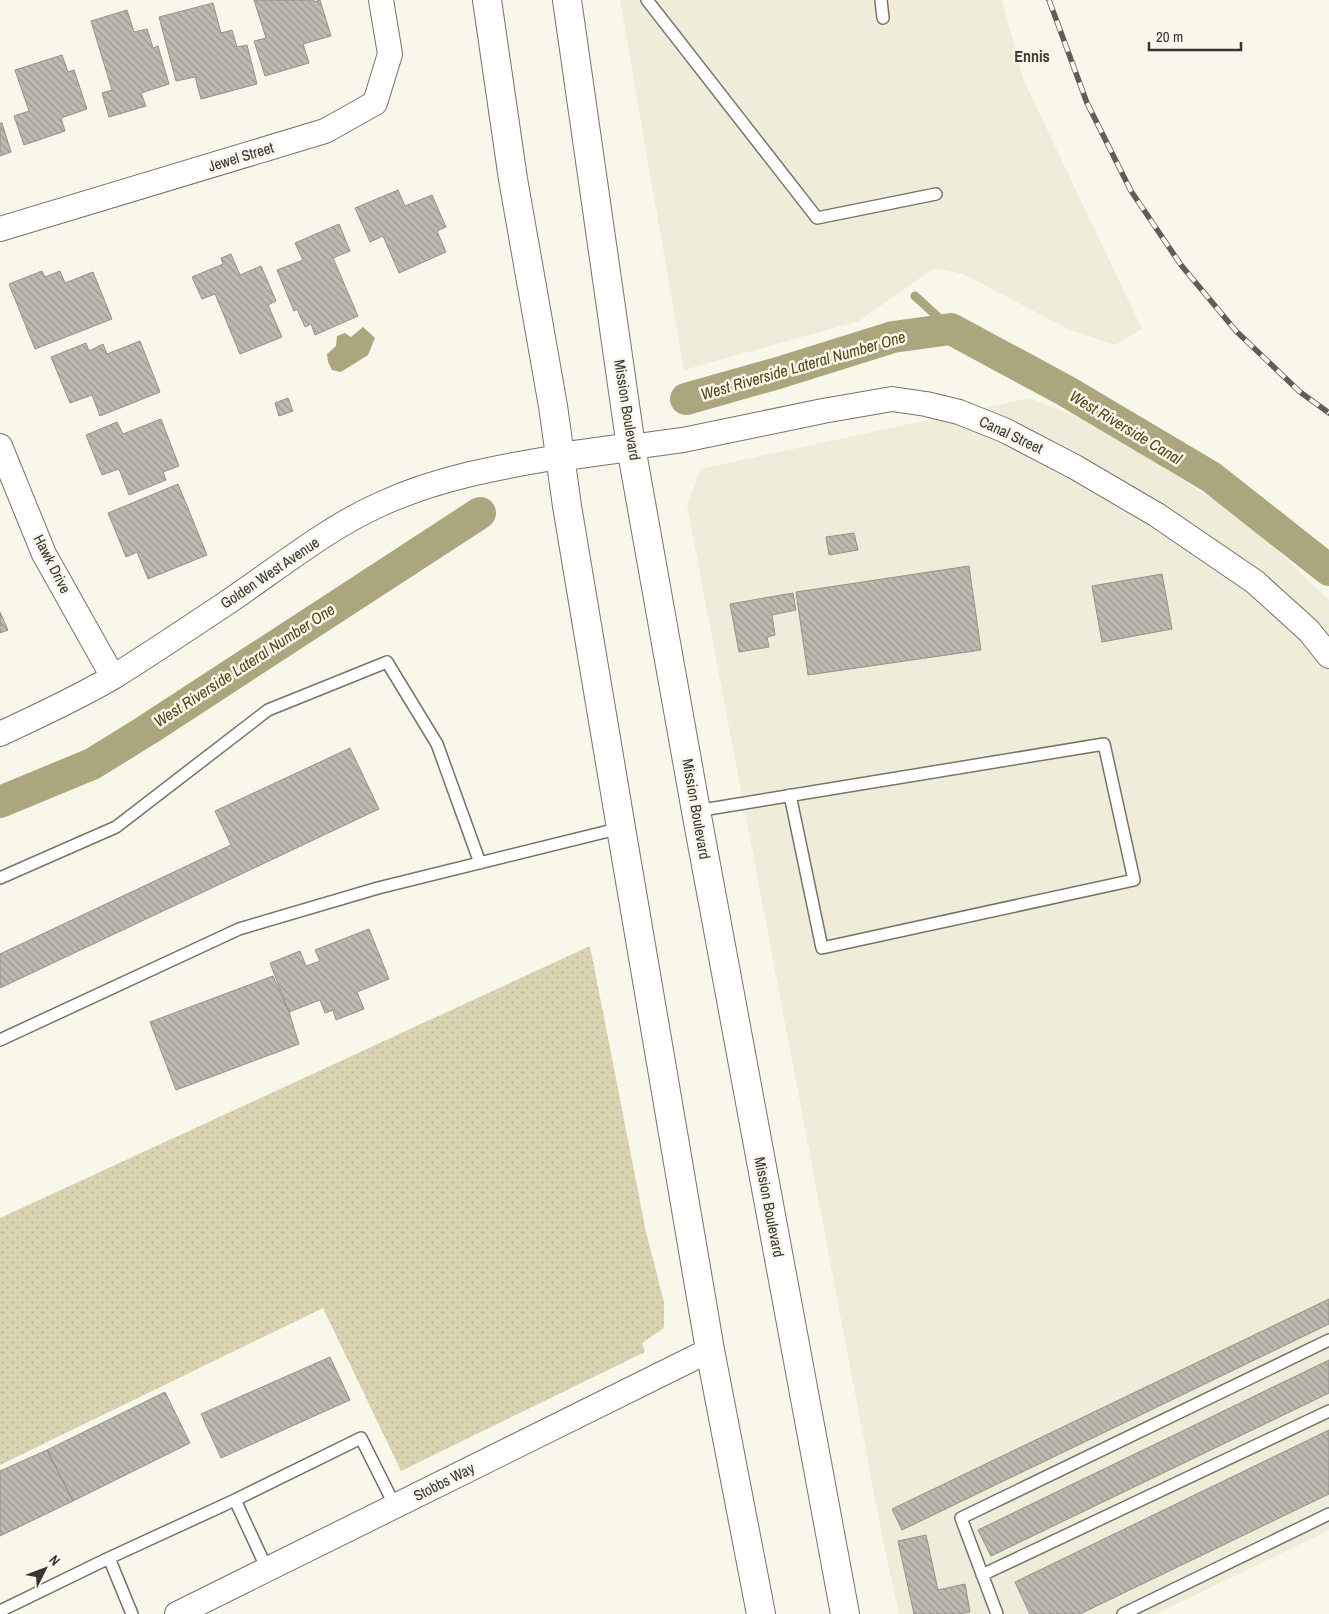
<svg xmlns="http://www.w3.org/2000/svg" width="1329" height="1614" font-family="'Archivo Narrow',sans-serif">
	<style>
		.built { fill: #efecd9 }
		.grass { fill: url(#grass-dots) }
		.water { fill: #aca67e }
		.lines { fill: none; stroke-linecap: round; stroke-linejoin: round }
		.stream { stroke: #aca67e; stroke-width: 9 }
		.canal { stroke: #aca67e; stroke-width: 32 }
		.building { fill: url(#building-back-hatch); stroke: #949387 }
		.lane-casing { stroke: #767469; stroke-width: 14 }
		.street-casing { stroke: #767469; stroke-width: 26 }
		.primary-casing { stroke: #767469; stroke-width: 30 }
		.lane { stroke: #fff; stroke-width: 11 }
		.street { stroke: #fff; stroke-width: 24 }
		.primary { stroke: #fff; stroke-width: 28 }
		.rail-casing { stroke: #5e5d57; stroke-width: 5.5 }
		.rail { stroke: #f9f7ea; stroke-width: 4; stroke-dasharray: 11; stroke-linecap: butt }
		.labels { text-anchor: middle; stroke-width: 5; stroke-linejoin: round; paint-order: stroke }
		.street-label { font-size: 15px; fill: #363530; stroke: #f9f7ea }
		.neighbourhood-label { font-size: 16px; font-weight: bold; fill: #424036; stroke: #f9f7ea }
		.water-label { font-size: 16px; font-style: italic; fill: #4f4716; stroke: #f9f7ea }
	</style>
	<defs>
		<pattern id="grass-dots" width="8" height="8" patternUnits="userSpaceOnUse" patternTransform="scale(1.25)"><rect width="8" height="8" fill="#d9d3b2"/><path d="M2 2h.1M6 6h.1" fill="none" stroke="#bbb699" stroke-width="1.8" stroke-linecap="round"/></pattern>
		<pattern id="building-back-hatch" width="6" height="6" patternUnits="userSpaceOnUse" patternTransform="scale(1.25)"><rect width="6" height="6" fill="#bdbbaf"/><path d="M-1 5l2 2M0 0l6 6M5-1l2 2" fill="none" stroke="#9a998f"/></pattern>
	</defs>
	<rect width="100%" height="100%" fill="#f9f7ea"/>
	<path class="built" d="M 620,0 L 1002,0 L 1023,79 L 1142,329 L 1115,345 L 1068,329 L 963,274 L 934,268 L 859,321 L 684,370 Z
		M 1029,398 L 1096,424 L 1249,523 L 1329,600 L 1329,1530 L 1156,1614 L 899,1614 L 883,1541 L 687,505 L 701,469 Z"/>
	<path class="grass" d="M 590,946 L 646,1232 L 664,1302 L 664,1328 L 642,1343 L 645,1352 L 401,1471 L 323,1308 L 0,1465 L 0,1218 Z"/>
	<path class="water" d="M 363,327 L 375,338 L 368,355 L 341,372 L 332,370 L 328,362 L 327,354 L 336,346 L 337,336 L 345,333 L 351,337 Z"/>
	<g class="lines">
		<path class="stream" d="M 915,296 L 951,329"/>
		<path class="canal" d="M 686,399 L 778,373 L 893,337 L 951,329 L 1066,391 L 1211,477 L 1329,570
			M 0,802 L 92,764 L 147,730 L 480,513"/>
	</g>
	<path class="building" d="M 254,0 L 314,0 L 314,2 L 320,0 L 331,36 L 303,44 L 309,63 L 265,76 L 254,41 L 266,38 Z
		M 213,3 L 221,33 L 232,30 L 237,47 L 247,45 L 257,84 L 201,99 L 195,77 L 176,81 L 159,17 Z
		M 127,10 L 134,32 L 147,29 L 153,48 L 158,46 L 169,84 L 141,93 L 146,106 L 109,117 L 102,93 L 112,90 L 91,21 Z
		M 62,55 L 68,72 L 74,70 L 87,109 L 61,118 L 65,131 L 24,145 L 14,116 L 29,111 L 15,70 Z
		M 0,123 L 2,123 L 11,152 L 0,156 Z
		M 398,190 L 405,206 L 432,195 L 446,227 L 437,231 L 446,252 L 399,273 L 383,236 L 370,242 L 355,208 Z
		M 339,224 L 350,251 L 333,258 L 358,316 L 315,335 L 311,324 L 305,327 L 297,309 L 294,311 L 277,270 L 303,260 L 295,243 Z
		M 231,254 L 240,275 L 261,266 L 276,301 L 268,305 L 282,337 L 240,354 L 215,294 L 202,299 L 192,277 L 223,264 L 221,258 Z
		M 42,271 L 45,277 L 60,271 L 65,283 L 93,272 L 112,319 L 35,349 L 9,284 Z
		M 140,341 L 160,392 L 100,416 L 92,395 L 70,403 L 51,357 L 86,343 L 89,351 L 103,344 L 107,354 Z
		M 288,398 L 293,411 L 279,416 L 275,403 Z
		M 161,419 L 179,466 L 163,472 L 166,480 L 129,495 L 119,469 L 102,475 L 86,435 L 117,422 L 123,434 Z
		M 178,484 L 207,555 L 148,579 L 137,552 L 126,557 L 108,513 Z
		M 854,533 L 858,550 L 829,555 L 826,537 Z
		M 969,566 L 981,650 L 808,675 L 796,592 Z
		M 1162,574 L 1172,629 L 1102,642 L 1092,586 Z
		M 793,593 L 796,610 L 772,615 L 775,635 L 767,637 L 769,647 L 739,652 L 730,604 Z
		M 0,612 L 8,630 L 0,633 Z
		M 350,748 L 379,809 L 0,988 L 0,954 L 231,845 L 215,811 Z
		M 369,929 L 389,979 L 357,992 L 364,1009 L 336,1020 L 333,1010 L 325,1013 L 320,1000 L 289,1012 L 270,963 L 300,951 L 306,966 L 320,961 L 315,950 Z
		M 273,976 L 289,1012 L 299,1044 L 176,1090 L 150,1022 Z
		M 1329,1299 L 1329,1324 L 902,1530 L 892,1509 Z
		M 330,1357 L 350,1400 L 221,1458 L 201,1414 Z
		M 1329,1360 L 1329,1393 L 991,1556 L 978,1530 Z
		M 165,1392 L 190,1443 L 73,1501 L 47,1450 Z
		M 1329,1430 L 1329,1494 L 1080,1614 L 1030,1614 L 1015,1582 Z
		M 47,1450 L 73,1501 L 0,1536 L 0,1471 Z
		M 926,1535 L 938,1590 L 965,1584 L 970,1612 L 959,1614 L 914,1614 L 898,1541 Z"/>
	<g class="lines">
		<defs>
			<path id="lane" d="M 647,0 L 817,218 L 936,194
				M 881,0 L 883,18
				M 696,811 L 1104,744 L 1134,880 L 822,948 L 790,795
				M 0,878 L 116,827 L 268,710 L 387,662 L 437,744 L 480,863
				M 0,1040 L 239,929 L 378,888 L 621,828
				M 267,1569 L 235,1500 L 361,1438 L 395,1506
				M 982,1575 L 1329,1411
				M 0,1611 L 109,1558
				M 132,1614 L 109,1558 L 235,1500
				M 997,1614 L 961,1518 L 1329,1340
				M 1123,1614 L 1329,1514"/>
			<path id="street" d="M 0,229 L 325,131 L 375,103 L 390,54 L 381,0
				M 0,446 L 44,554 L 113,677
				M 631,447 L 683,440 L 823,411 L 892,399 L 926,404 L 959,412 L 1004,430 L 1075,467 L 1157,515 L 1255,582 L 1309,631 L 1329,656
				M 0,734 C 38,716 78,698 115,676 C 152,653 189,628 225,604 C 276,570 325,529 381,504 C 437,478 499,467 559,457
				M 177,1614 L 710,1350"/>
			<path id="primary" d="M 487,0 L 513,179 L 553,406 L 567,506 L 621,828 L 710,1350 L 761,1614
				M 567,0 L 631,447 L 696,811 L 845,1614
				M 559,457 L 631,447"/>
		</defs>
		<use href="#lane" class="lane-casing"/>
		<use href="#street" class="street-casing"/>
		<use href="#primary" class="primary-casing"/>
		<use href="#lane" class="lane"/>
		<use href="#street" class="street"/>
		<use href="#primary" class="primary"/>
		<defs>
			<path id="rail" d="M 1049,0 L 1087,103 L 1131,191 L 1181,265 L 1236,331 L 1300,392 L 1329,413"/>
		</defs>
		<use href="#rail" class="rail-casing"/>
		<use href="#rail" class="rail"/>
	</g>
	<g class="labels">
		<g class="street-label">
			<text transform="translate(241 157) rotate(-17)" y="5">Jewel Street</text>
			<text transform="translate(627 410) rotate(81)" y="5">Mission Boulevard</text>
			<text transform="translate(1011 435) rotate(25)" y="5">Canal Street</text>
			<text transform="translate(52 564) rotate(63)" y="5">Hawk Drive</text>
			<text transform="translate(270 573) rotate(-34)" y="5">Golden West Avenue</text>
			<text transform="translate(696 809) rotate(80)" y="5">Mission Boulevard</text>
			<text transform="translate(769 1207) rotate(79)" y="5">Mission Boulevard</text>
			<text transform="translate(444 1482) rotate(-27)" y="5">Stobbs Way</text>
		</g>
		<g class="neighbourhood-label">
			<text x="1032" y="62">Ennis</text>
		</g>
		<g class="water-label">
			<text transform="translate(803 365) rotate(-16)" y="6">West Riverside Lateral Number One</text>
			<text transform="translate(1126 427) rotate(31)" y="6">West Riverside Canal</text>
			<text transform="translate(244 665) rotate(-33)" y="6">West Riverside Lateral Number One</text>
		</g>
	</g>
	<g transform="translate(45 1569) rotate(48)" stroke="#f9f7ea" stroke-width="4" paint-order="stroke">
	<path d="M0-4L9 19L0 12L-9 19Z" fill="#363530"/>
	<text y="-8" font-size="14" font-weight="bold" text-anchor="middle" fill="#363530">N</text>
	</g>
	<path d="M1149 42v8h92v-8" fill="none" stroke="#363530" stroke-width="2.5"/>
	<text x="1156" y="42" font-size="15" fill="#363530" stroke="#f9f7ea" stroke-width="4" paint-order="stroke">20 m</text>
</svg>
